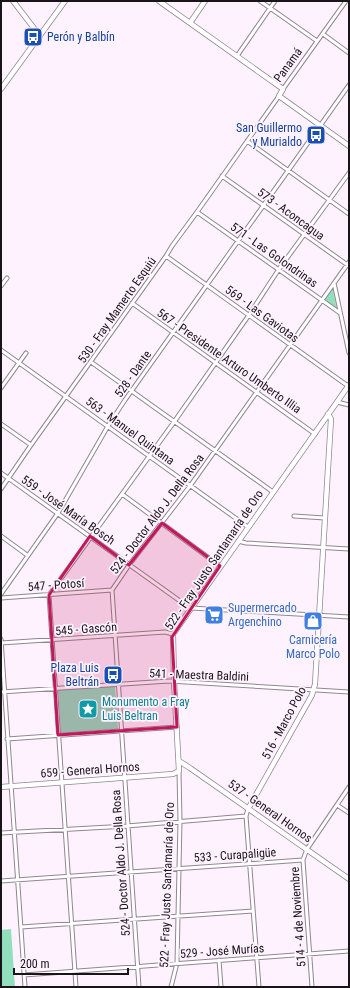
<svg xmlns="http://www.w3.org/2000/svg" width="350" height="988" font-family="'Roboto Condensed',sans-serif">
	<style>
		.green { fill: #91dfbd }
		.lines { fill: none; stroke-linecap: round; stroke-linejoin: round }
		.street-casing { stroke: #918692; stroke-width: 5 }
		.secondary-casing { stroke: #918692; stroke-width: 6 }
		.street { stroke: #fff; stroke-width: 3 }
		.secondary { stroke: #fff; stroke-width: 4.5 }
		.marked { fill: #c2185b; fill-opacity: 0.2; stroke: #c2185b; stroke-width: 3; stroke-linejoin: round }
		.labels { text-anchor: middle; stroke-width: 3.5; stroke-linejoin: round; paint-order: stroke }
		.transit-label { font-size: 12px; fill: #164399; stroke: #fef2ff; text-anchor: end }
		.street-label { font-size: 12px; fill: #181418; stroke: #fef2ff }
		.shop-label { font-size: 12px; fill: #366cbe; stroke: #fef2ff; text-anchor: start }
		.culture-label { font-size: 12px; fill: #0d838f; stroke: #fef2ff; text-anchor: start }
	</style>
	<rect width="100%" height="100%" fill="#fef2ff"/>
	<path class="green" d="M 332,286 L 337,309 L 324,299 Z
		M 115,685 L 118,729 L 61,733 L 58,690 Z
		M 11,929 L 15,987 L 1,987 L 1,930 Z"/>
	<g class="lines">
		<defs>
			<path id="street" d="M 260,1 L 317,41
				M 323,34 L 349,53
				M 237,56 L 275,1
				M 283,89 L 346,1
				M 247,141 L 349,214
				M 222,176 L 349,266
				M 197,212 L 340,313
				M 166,256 L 348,386
				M 334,283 L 349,353
				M 1,286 L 7,278
				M 132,303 L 315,434
				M 1,350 L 248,527
				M 91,362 L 273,492
				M 1,388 L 26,353
				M 337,402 L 349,405
				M 1,424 L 31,445
				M 1,473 L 187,606 L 191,608 L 349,617
				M 1,489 L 31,445 L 166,256 L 172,246 L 197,212 L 279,96
				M 122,494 L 220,566
				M 294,516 L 325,518
				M 1,536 L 27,555
				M 238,541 L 246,543 L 349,549
				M 1,594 L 58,513 L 108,426 L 125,400 L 349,85
				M 1,598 L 112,590
				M 1,639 L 25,987
				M 1,643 L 165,632 L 173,634
				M 1,692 L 169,681 L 349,692
				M 7,739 L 177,727
				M 337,805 L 349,813
				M 248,809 L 246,816 L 259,987
				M 1,833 L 127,826 L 246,816
				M 1,881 L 303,860
				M 21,927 L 253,911
				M 219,960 L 221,987
				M 24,975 L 349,951
				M 76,987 L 49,595 L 174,422 L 249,315 L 279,269 L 349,173
				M 139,987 L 112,590 L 129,565 L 190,486 L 349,262
				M 171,987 L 177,963 L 180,821 L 179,771
				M 312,987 L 303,860 L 307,849 L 349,787"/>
			<path id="secondary" d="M 13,1 L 40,36
				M 159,1 L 283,89 L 279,96 L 349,146
				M 190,23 L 205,1
				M 1,89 L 65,1
				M 179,761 L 190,768 L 349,879
				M 1,787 L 173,774 L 179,771 L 174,681 L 173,634 L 349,385
				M 248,809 L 312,695 L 315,684 L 331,419 L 328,414"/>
		</defs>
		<use href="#street" class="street-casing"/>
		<use href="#secondary" class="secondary-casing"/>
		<use href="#street" class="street"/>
		<use href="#secondary" class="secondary"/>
	</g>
	<path class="marked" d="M 162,523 L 220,566 L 172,637 L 177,727 L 58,735 L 49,595 L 90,536 L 129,565 Z"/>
	<defs>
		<symbol id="bus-square" viewBox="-11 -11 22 22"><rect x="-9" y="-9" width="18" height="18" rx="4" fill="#1a4fb4" stroke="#fef2ff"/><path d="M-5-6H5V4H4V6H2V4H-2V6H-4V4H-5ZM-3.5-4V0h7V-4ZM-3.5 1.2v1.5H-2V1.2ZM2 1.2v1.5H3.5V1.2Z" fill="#fff"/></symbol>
		<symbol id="supermarket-square" viewBox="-11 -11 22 22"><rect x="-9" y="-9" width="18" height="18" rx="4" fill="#3f7fe0" stroke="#fef2ff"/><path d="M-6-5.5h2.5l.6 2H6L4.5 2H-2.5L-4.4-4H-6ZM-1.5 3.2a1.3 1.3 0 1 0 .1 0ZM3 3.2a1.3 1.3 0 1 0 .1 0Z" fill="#fff"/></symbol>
		<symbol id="shop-square" viewBox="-11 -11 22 22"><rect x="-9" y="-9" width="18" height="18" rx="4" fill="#3f7fe0" stroke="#fef2ff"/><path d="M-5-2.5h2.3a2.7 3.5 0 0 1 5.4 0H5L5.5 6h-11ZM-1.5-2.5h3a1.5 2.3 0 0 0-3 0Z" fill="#fff"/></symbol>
		<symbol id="sight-square" viewBox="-11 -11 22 22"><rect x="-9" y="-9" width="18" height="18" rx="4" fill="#0f9aa8" stroke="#fef2ff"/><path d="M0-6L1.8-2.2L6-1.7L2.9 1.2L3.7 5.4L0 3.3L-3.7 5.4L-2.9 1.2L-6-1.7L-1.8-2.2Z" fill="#fff"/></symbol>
	</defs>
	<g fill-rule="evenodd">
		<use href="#bus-square" x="22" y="26" width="22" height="22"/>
		<use href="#bus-square" x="305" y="124" width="22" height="22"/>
		<use href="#supermarket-square" x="203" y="604" width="22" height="22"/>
		<use href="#shop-square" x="302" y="610" width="22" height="22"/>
		<use href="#bus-square" x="102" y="664" width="22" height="22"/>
		<use href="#sight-square" x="77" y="698" width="22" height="22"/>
	</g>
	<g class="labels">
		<g class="transit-label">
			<text x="47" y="41" text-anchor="start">Perón y Balbín</text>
			<text x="302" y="132">San Guillermo<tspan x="302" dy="14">y Murialdo</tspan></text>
			<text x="99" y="672">Plaza Luis<tspan x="99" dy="14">Beltrán</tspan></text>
		</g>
		<g class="street-label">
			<text transform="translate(288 65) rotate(-54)" y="4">Panamá</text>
			<text transform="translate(291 214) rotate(36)" y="4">573 - Aconcagua</text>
			<text transform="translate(274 255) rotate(35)" y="4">571 - Las Golondrinas</text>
			<text transform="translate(117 310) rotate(-55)" y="4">530 - Fray Mamerto Esquiú</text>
			<text transform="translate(262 314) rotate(36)" y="4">569 - Las Gaviotas</text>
			<text transform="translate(229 361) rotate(35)" y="4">567 - Presidente Arturo Umberto Illia</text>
			<text transform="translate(133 374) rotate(-55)" y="4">528 - Dante</text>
			<text transform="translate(130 431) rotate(36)" y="4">563 - Manuel Quintana</text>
			<text transform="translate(68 510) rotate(35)" y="4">559 - José María Bosch</text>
			<text transform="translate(157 514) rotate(-53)" y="4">524 - Doctor Aldo J. Della Rosa</text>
			<text transform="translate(214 560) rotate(-56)" y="4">522 - Fray Justo Santamaría de Oro</text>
			<text transform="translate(56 585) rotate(-4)" y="4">547 - Potosí</text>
			<text transform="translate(86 629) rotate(-4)" y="4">545 - Gascón</text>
			<text transform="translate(199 675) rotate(2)" y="4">541 - Maestra Baldini</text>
			<text transform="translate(284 723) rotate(-62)" y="4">516 - Marco Polo</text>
			<text transform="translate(90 770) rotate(-4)" y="4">659 - General Hornos</text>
			<text transform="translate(270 811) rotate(35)" y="4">537 - General Hornos</text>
			<text transform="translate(235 855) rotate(-4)" y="4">533 - Curapaligüe</text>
			<text transform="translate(121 863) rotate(-94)" y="4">524 - Doctor Aldo J. Della Rosa</text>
			<text transform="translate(167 885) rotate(-88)" y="4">522 - Fray Justo Santamaría de Oro</text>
			<text transform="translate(298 917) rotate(-94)" y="4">514 - 4 de Noviembre</text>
			<text transform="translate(222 951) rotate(-4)" y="4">529 - José Murías</text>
		</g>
		<g class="shop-label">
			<text x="228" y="612">Supermercado<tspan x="228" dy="14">Argenchino</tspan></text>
			<text x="313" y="644" text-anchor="middle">Carnicería<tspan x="313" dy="14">Marco Polo</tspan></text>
		</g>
		<g class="culture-label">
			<text x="102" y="706">Monumento a Fray<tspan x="102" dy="14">Luis Beltran</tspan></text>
		</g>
	</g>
	<rect width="350" height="988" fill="none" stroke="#181418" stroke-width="4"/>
	<path d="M14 968v6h114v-6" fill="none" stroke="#181418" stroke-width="2"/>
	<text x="20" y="968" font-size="12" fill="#181418" stroke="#fef2ff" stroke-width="3" paint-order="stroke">200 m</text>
</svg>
